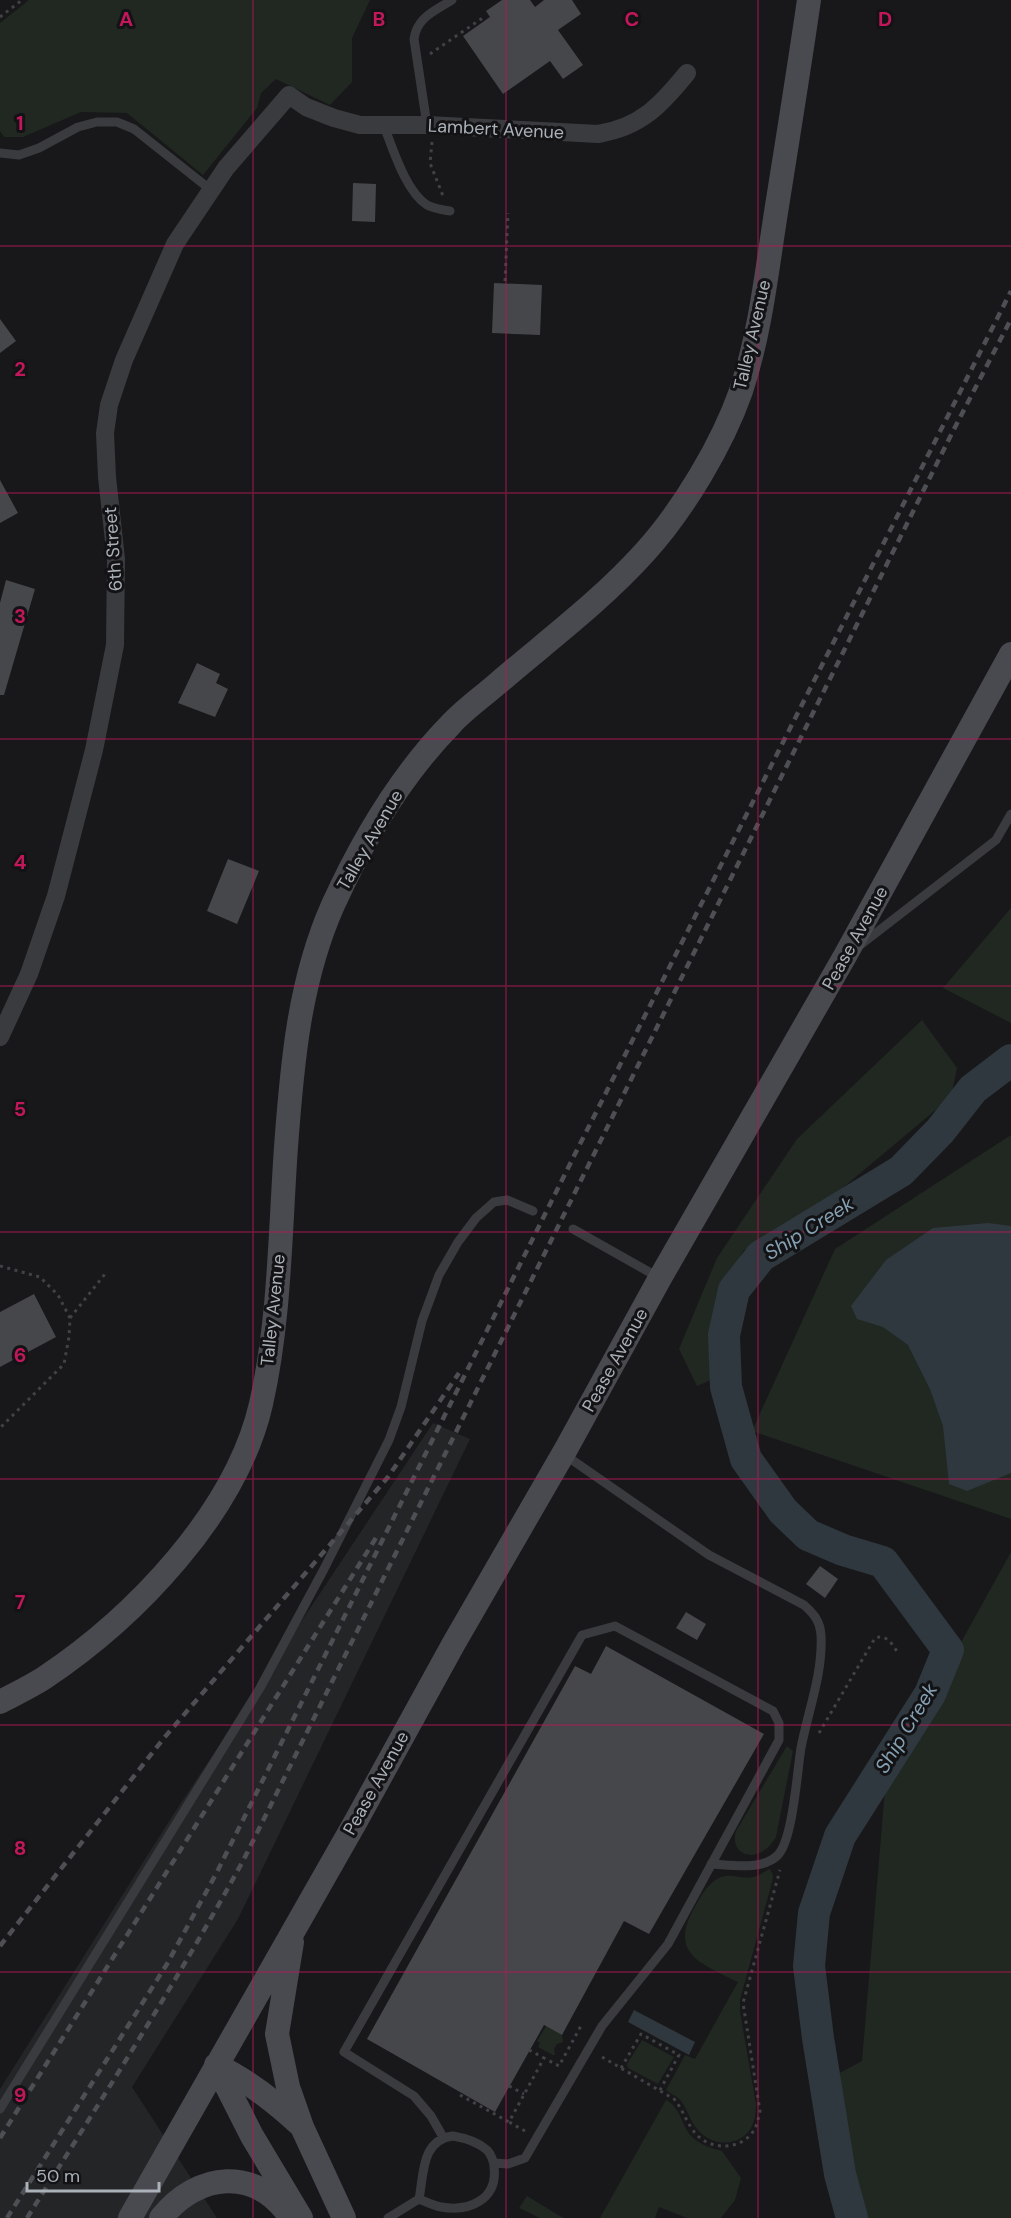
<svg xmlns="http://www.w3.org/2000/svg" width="1011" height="2218" font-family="'DM Sans',sans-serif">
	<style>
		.built { fill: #242527 }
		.green { fill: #202821 }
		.water { fill: #2f383e }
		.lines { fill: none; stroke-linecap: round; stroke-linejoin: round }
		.river { stroke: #2f383e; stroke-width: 32 }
		.building { fill: #45474a }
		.path { stroke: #404246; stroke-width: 3; stroke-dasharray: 3 4.5; stroke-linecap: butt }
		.lane { stroke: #3a3b3f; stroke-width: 9 }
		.street { stroke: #3a3b3f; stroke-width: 18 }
		.secondary { stroke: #484a4f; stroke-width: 24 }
		.rail { stroke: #4d4f54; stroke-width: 4.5; stroke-dasharray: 8 6; stroke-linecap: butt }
		.grid { fill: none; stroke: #c2185b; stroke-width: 1.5; stroke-opacity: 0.55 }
		.labels { text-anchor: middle; stroke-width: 6; stroke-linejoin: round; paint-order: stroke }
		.street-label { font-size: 18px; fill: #abb1b9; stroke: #131315 }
		.water-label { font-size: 20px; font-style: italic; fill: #85a0b2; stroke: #131315 }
		.grid-label { font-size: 20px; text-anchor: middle; font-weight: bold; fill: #c2185b; stroke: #131315; stroke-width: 6; stroke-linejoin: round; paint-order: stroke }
	</style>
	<rect width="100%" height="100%" fill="#18181a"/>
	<path class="built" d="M 433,1423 L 470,1439 L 238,1919 L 132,2087 L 217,2218 L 0,2218 L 0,2089 L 171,1818 Z"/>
	<path class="green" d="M 29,0 L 370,0 L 352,38 L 352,82 L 330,105 L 276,79 L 261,93 L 257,108 L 203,175 L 127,113 L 81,112 L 23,137 L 4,137 L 0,131 L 0,23 Z
		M 1011,908 L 1011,1023 L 943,988 Z
		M 922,1020 L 957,1068 L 951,1097 L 827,1201 L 765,1247 L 744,1250 L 727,1279 L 710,1330 L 713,1379 L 697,1386 L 679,1349 L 717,1258 L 797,1139 Z
		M 1011,1135 L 1011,1519 L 752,1431 L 835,1249 Z
		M 1011,1552 L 1011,2218 L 849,2218 L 853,2172 L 836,2075 L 862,2061 L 886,1778 Z
		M 787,1746 L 793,1751 L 776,1837 C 773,1841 770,1846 766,1849 C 749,1862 730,1852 736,1831 Z
		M 770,1869 L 773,1875 L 772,1882 L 740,2000 L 740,2012 L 756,2104 C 756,2116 754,2129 743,2137 C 726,2148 705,2142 694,2125 C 689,2117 687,2109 681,2101 C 677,2096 671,2094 666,2090 L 685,2055 L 695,2059 L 738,1982 C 698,1962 667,1953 697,1903 C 702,1893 711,1881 721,1877 C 732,1873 743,1880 753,1877 C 759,1876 765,1871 770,1869 Z
		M 546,2026 L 562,2035 L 563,2042 L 557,2044 L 554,2049 L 555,2055 L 553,2055 L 538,2047 L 540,2043 L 537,2041 Z
		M 642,2040 L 674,2057 L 658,2084 L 628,2068 L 627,2064 Z
		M 666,2100 C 681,2108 681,2124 691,2136 C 700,2145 711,2148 722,2151 L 741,2178 L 735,2200 L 721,2218 L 687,2218 L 659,2207 L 655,2218 L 600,2218 Z
		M 527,2196 L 560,2216 L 564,2218 L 540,2218 L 519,2208 Z"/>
	<path class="water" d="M 988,1223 L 1011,1226 L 1011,1473 L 967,1491 L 949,1484 L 943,1426 L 930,1389 L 908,1345 L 883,1327 L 857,1319 L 851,1306 L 886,1260 L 933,1228 Z
		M 634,2010 L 695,2042 L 689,2055 L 628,2022 Z"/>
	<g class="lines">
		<path class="river" d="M 852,2218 L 840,2174 L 818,2038 L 809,1966 L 814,1913 L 840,1836 L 930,1694 L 948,1650 L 883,1562 L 843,1550 L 808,1535 L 783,1511 L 746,1459 L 726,1387 L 724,1335 L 734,1290 L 761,1256 L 901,1171 L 940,1131 L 973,1089 L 1011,1060"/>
	</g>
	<path class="building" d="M 502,0 L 530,0 L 535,7 L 544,0 L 572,0 L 581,14 L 558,30 L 583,65 L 563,79 L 550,61 L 503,94 L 463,36 L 490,17 L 486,11 Z
		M 353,183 L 376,184 L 375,222 L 352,221 Z
		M 494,283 L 542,285 L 540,335 L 492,333 Z
		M 0,319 L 16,341 L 0,353 Z
		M 0,480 L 18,513 L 0,523 Z
		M 6,580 L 35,589 L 4,695 L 0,695 L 0,603 Z
		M 197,663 L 220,674 L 216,683 L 228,689 L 215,717 L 178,703 Z
		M 228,859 L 259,871 L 237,924 L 207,911 Z
		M 34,1294 L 56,1337 L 0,1367 L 0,1312 Z
		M 820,1566 L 838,1579 L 825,1598 L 806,1584 Z
		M 686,1612 L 706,1624 L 697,1640 L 676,1628 Z
		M 606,1646 L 764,1734 L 649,1934 L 624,1921 L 562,2035 L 544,2025 L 495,2112 L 367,2039 L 575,1666 L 591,1674 Z"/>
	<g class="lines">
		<path class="path" d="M 0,17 L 22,0
			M 430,54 L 484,17
			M 432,142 L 430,163 L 443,196
			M 505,281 L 508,213
			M 0,1266 L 40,1277 L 58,1295 L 70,1318 L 69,1337 L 64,1364 L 0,1428
			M 70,1318 L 105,1274
			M 819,1733 L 875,1638 C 887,1634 892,1644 898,1653
			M 529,2050 L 544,2058
			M 602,2057 L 674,2099 C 683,2109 687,2125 697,2135 C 711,2150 739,2150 752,2133 C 757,2127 758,2119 760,2111 L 743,2003 L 780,1870
			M 621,2068 L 641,2034 L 679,2055 L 660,2090
			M 509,2086 L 524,2094
			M 460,2095 L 509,2122
			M 525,2131 L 509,2122 L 544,2058 L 559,2066 L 582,2024"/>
		<path class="lane" d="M 427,125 L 414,39 C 417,17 435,11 452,0
			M 384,126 C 393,149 406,192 427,205 C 435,209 442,210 450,211
			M 0,153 L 19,155 L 39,148 L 78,127 L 97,122 L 117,122 L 134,129 L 211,190
			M 859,946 L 996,840 L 1011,814
			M 573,1229 L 658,1277
			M 565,1455 L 709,1555 L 804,1605 C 814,1614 820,1621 821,1635 C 823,1674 808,1711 801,1748 C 797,1772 793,1839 778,1855 C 762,1871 732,1865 711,1864
			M 0,2109 L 260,1688 L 324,1569 L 389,1440 L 401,1407 L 422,1321 L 439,1275 L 458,1242 L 476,1218 L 494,1202 L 507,1200 L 533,1211
			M 453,2136 C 465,2138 478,2142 487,2150 C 491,2154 494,2162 494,2167 C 498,2199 470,2212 441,2207 C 434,2206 426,2202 419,2199 C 424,2174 421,2140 453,2136 Z
			M 443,2137 L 431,2116 L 414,2096 L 344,2052 L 582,1635 L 615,1626 L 773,1711 L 779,1723 L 779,1740 L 668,1944 L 602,2026 L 525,2158 L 508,2164 L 494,2163
			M 388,2218 L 419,2199"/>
		<path class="street" d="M 0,1037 L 29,974 L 56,896 L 94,750 L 115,645 L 116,559 L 107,477 L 105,433 L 109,405 L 124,360 L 175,244 L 226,168 L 289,95 L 306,107 L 334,118 L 360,125 L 427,125 L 598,134 C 641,127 661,105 687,73"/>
		<path class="secondary" d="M 0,1702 C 15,1694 30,1687 44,1678 C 134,1618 236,1513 261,1404 C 280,1320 280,1232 286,1147 C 292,1065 299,981 333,905 C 363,839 401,775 452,723 C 465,709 482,697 497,684 C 547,641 601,601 645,552 C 683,510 722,445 741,391 C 761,331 767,268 777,206 C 788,137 799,69 809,0
			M 292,1942 L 277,2034 L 288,2087 L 302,2127 L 344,2218
			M 216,2065 L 252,2136 L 301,2218
			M 216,2065 C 247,2080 274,2101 299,2124
			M 130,2218 L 356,1821 L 454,1643 L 566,1449 L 660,1278 L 845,956 L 1011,654
			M 161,2218 C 198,2172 256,2166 291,2218"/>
		<path class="rail" d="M 0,1946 L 164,1738 L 388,1477 L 459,1373
			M 0,2138 L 379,1533
			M 7,2218 L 167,1964 L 217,1872 L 577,1150 L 1011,291
			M 27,2218 C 101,2100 177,1982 244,1859 L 952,433 L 1011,319"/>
	</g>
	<path class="grid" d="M 253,0 L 253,2218M 506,0 L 506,2218M 758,0 L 758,2218M 0,246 L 1011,246M 0,493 L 1011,493M 0,739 L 1011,739M 0,986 L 1011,986M 0,1232 L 1011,1232M 0,1479 L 1011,1479M 0,1725 L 1011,1725M 0,1972 L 1011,1972"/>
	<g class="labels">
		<g class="street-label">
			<text transform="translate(496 129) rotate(3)" y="6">Lambert Avenue</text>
			<text transform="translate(752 335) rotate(-77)" y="6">Talley Avenue</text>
			<text transform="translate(113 549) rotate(-94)" y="6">6th Street</text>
			<text transform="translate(370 840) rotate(-60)" y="6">Talley Avenue</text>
			<text transform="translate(855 938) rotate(-61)" y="6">Pease Avenue</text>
			<text transform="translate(273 1310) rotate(-84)" y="6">Talley Avenue</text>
			<text transform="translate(615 1360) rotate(-61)" y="6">Pease Avenue</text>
			<text transform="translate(376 1783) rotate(-61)" y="6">Pease Avenue</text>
		</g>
		<g class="water-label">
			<text transform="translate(809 1228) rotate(-32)" y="7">Ship Creek</text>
			<text transform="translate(906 1728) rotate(-59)" y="7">Ship Creek</text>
		</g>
	</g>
	<g class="grid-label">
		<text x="126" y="26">A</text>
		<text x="379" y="26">B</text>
		<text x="632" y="26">C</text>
		<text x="885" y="26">D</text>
		<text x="20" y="130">1</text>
		<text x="20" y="376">2</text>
		<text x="20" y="623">3</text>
		<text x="20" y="869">4</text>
		<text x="20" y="1116">5</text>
		<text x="20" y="1362">6</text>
		<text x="20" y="1609">7</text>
		<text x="20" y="1855">8</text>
		<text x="20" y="2102">9</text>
	</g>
	<path d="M27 2182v9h132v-9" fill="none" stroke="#abb1b9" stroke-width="3"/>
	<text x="36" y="2182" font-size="18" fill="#abb1b9" stroke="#131315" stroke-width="4.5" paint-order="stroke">50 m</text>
</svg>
